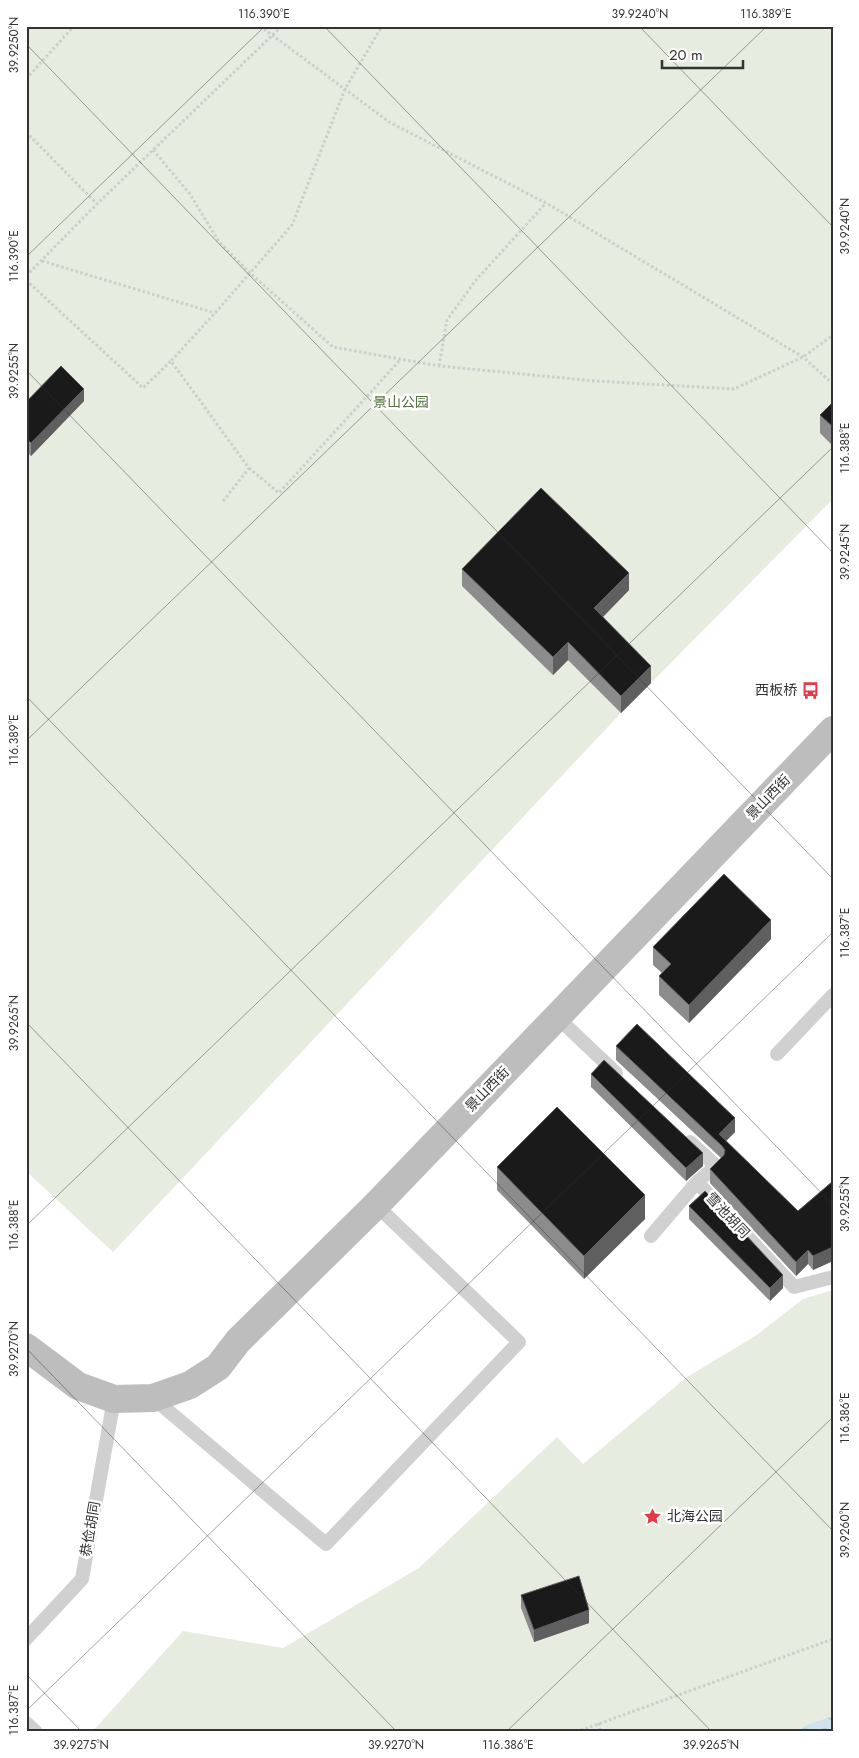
<svg xmlns="http://www.w3.org/2000/svg" width="859" height="1758" font-family="Jost,'Noto Sans SC',sans-serif">
	<style>
		.green { fill: #e6ecdf }
		.water { fill: url(#water-waves) }
		.lines { fill: none; stroke-linecap: round; stroke-linejoin: round }
		.path { stroke: #cdcdcd; stroke-width: 3; stroke-dasharray: 2.5 2.5; stroke-linecap: butt }
		.lane { stroke: #d0d0d0; stroke-width: 14 }
		.secondary { stroke: #bdbdbd; stroke-width: 28 }
		.wall { fill: #8c8c8c }
		.shaded-wall { fill: #5f5f5f }
		.building { fill: #1a1a1a; stroke: #5f5f5f }
		.ticks { fill: none; stroke: #333; stroke-width: 1; stroke-opacity: 0.45 }
		.labels { text-anchor: middle; stroke-width: 5; stroke-linejoin: round; paint-order: stroke }
		.park-label { font-size: 14px; fill: #56703f; stroke: #fff }
		.poi-label { font-size: 14px; fill: #333; stroke: #fff; text-anchor: end }
		.street-label { font-size: 14px; fill: #333; stroke: #fff }
		.neatline { fill: none; stroke: #333; stroke-width: 2 }
		.ticks-label { font-size: 12px; text-anchor: middle; fill: #333 }
	</style>
	<defs>
		<pattern id="water-waves" width="16" height="10" patternUnits="userSpaceOnUse" patternTransform="scale(1.25)"><rect width="16" height="10" fill="#cfe2ee"/><path d="M0 5q4-4 8 0t8 0" fill="none" stroke="#b2c2cd"/></pattern>
	</defs>
	<rect width="100%" height="100%" fill="#fff"/>
	<path class="green" d="M 26,26 L 833,26 L 833,499 L 621,713 L 113,1252 L 26,1171 Z
		M 833,1290 L 833,1732 L 92,1732 L 183,1631 L 283,1648 L 419,1568 L 557,1437 L 583,1464 L 687,1377 L 757,1335 L 803,1299 Z"/>
	<path class="water" d="M 833,1716 L 833,1732 L 797,1732 L 807,1725 Z"/>
	<g class="lines">
		<path class="path" d="M 260,26 L 389,122 L 546,203 L 803,357 L 833,384
			M 26,79 L 74,26
			M 26,132 L 97,204
			M 153,150 L 190,194 L 219,242 L 250,273 L 333,347 L 439,366 L 595,381 L 734,389 L 803,357 L 833,335
			M 42,261 L 215,313
			M 26,276 L 97,204 L 282,26
			M 26,280 L 143,388 L 171,361
			M 439,366 L 447,320 L 476,280 L 546,203
			M 249,468 L 279,493 L 400,360
			M 223,501 L 249,468 L 171,361 L 215,313 L 292,225 L 345,89 L 382,26
			M 599,1723 L 600,1732
			M 576,1732 L 833,1639"/>
		<path class="lane" d="M 557,1017 L 616,1073
			M 777,1054 L 833,995
			M 690,1142 L 716,1166 L 697,1182 L 794,1287 L 833,1277
			M 651,1236 L 697,1182
			M 153,1398 L 326,1544 L 519,1342 L 376,1205
			M 26,1639 L 82,1579 L 114,1399
			M 26,1723 L 36,1732"/>
		<path class="secondary" d="M 26,1347 L 78,1386 L 114,1399 L 153,1398 L 190,1385 L 218,1367 L 238,1341 L 376,1205 L 833,730"/>
	</g>
	<path class="wall" d="M 84,401 L 31,456 L 26,451 L 26,402 Z
		M 833,402 L 833,446 L 820,433 L 820,415 Z
		M 462,569 L 629,590 L 603,617 L 651,683 L 621,713 L 568,660 L 553,675 L 462,586 Z
		M 771,939 L 689,1023 L 659,995 L 659,976 L 662,973 L 653,965 L 653,947 Z
		M 616,1046 L 735,1132 L 726,1141 L 798,1211 L 833,1181 L 833,1261 L 813,1270 L 808,1264 L 796,1276 L 710,1183 L 710,1169 L 721,1158 L 616,1060 Z
		M 591,1074 L 703,1166 L 686,1181 L 591,1087 Z
		M 497,1167 L 645,1219 L 584,1279 L 497,1190 Z
		M 689,1206 L 783,1288 L 770,1301 L 689,1219 Z
		M 521,1595 L 589,1623 L 534,1642 L 521,1608 Z"/>
	<path class="shaded-wall" d="M 84,389 L 84,401 L 31,456 L 31,443 Z
		M 629,573 L 629,590 L 594,626 L 594,608 Z
		M 568,642 L 568,660 L 553,675 L 553,657 Z
		M 651,666 L 651,683 L 621,713 L 621,696 Z
		M 771,920 L 771,939 L 689,1023 L 689,1005 Z
		M 735,1118 L 735,1132 L 722,1145 L 719,1134 Z
		M 703,1153 L 703,1166 L 686,1181 L 686,1168 Z
		M 645,1195 L 645,1219 L 584,1279 L 584,1256 Z
		M 833,1247 L 833,1261 L 813,1270 L 813,1256 Z
		M 808,1250 L 808,1264 L 796,1276 L 796,1262 Z
		M 783,1275 L 783,1288 L 770,1301 L 770,1288 Z
		M 589,1610 L 589,1623 L 534,1642 L 534,1630 Z"/>
	<path class="building" d="M 61,366 L 84,389 L 31,443 L 26,438 L 26,402 Z
		M 833,402 L 833,427 L 820,415 Z
		M 541,488 L 629,573 L 594,608 L 651,666 L 621,696 L 568,642 L 553,657 L 462,569 Z
		M 724,874 L 771,920 L 689,1005 L 659,976 L 671,964 L 653,947 Z
		M 637,1024 L 735,1118 L 719,1134 L 798,1211 L 833,1181 L 833,1247 L 813,1256 L 808,1250 L 796,1262 L 710,1169 L 724,1155 L 725,1150 L 722,1146 L 616,1046 Z
		M 604,1060 L 703,1153 L 686,1168 L 591,1074 Z
		M 557,1107 L 645,1195 L 584,1256 L 497,1167 Z
		M 705,1191 L 783,1275 L 770,1288 L 689,1206 Z
		M 579,1576 L 589,1610 L 534,1630 L 521,1595 Z"/>
	<path class="ticks" d="M 324,26 L 833,553M 639,26 L 833,227M 26,44 L 833,879M 26,257 L 265,26M 26,370 L 833,1205M 26,696 L 833,1531M 26,741 L 767,26M 26,1022 L 712,1732M 26,1226 L 833,447M 26,1348 L 397,1732M 26,1674 L 82,1732M 26,1711 L 833,932M 506,1732 L 833,1417"/>
	<defs>
		<symbol id="bus-bare" viewBox="-9 -9 18 18"><path d="M-5-6H5V4H4V6H2V4H-2V6H-4V4H-5ZM-3.5-4V0h7V-4ZM-3.5 1.2v1.5H-2V1.2ZM2 1.2v1.5H3.5V1.2Z" fill="#e63946" stroke="#fff" stroke-width="2.5" paint-order="stroke"/></symbol>
		<symbol id="sight-bare" viewBox="-9 -9 18 18"><path d="M0-6L1.8-2.2L6-1.7L2.9 1.2L3.7 5.4L0 3.3L-3.7 5.4L-2.9 1.2L-6-1.7L-1.8-2.2Z" fill="#e63946" stroke="#fff" stroke-width="2.5" paint-order="stroke"/></symbol>
	</defs>
	<g fill-rule="evenodd">
		<use href="#bus-bare" x="798" y="678" width="25" height="25"/>
		<use href="#sight-bare" x="640" y="1504" width="25" height="25"/>
	</g>
	<g class="labels">
		<g class="park-label">
			<text x="401" y="407">景山公园</text>
		</g>
		<g class="poi-label">
			<text x="797" y="695">西板桥</text>
			<text x="667" y="1521" text-anchor="start">北海公园</text>
		</g>
		<g class="street-label">
			<text transform="translate(768 797) rotate(-46)" y="5">景山西街</text>
			<text transform="translate(487 1089) rotate(-46)" y="5">景山西街</text>
			<text transform="translate(728 1215) rotate(47)" y="5">雪池胡同</text>
			<text transform="translate(90 1529) rotate(-80)" y="5">恭俭胡同</text>
		</g>
	</g>
	<rect width="859" height="1758" fill="none" stroke="#ffffff" stroke-width="55"/>
	<path d="M662 60v8h81v-8" fill="none" stroke="#333333" stroke-width="2.5"/>
	<text x="669" y="60" font-size="15" fill="#333333" stroke="#ffffff" stroke-width="4" paint-order="stroke">20 m</text>
	<rect x="28" y="28" width="804" height="1702" class="neatline"/>
	<g class="ticks-label">
		<text x="264" y="18">116.390°E</text>
		<text x="640" y="18">39.9240°N</text>
		<text x="766" y="18">116.389°E</text>
		<text transform="translate(14 45) rotate(-90)" y="4">39.9250°N</text>
		<text transform="translate(845 226) rotate(-90)" y="4">39.9240°N</text>
		<text transform="translate(14 256) rotate(-90)" y="4">116.390°E</text>
		<text transform="translate(14 371) rotate(-90)" y="4">39.9255°N</text>
		<text transform="translate(845 448) rotate(-90)" y="4">116.388°E</text>
		<text transform="translate(845 552) rotate(-90)" y="4">39.9245°N</text>
		<text transform="translate(14 740) rotate(-90)" y="4">116.389°E</text>
		<text transform="translate(845 933) rotate(-90)" y="4">116.387°E</text>
		<text transform="translate(14 1023) rotate(-90)" y="4">39.9265°N</text>
		<text transform="translate(845 1204) rotate(-90)" y="4">39.9255°N</text>
		<text transform="translate(14 1225) rotate(-90)" y="4">116.388°E</text>
		<text transform="translate(14 1349) rotate(-90)" y="4">39.9270°N</text>
		<text transform="translate(845 1418) rotate(-90)" y="4">116.386°E</text>
		<text transform="translate(845 1530) rotate(-90)" y="4">39.9260°N</text>
		<text transform="translate(14 1710) rotate(-90)" y="4">116.387°E</text>
		<text x="81" y="1749">39.9275°N</text>
		<text x="396" y="1749">39.9270°N</text>
		<text x="508" y="1749">116.386°E</text>
		<text x="711" y="1749">39.9265°N</text>
	</g>
</svg>
